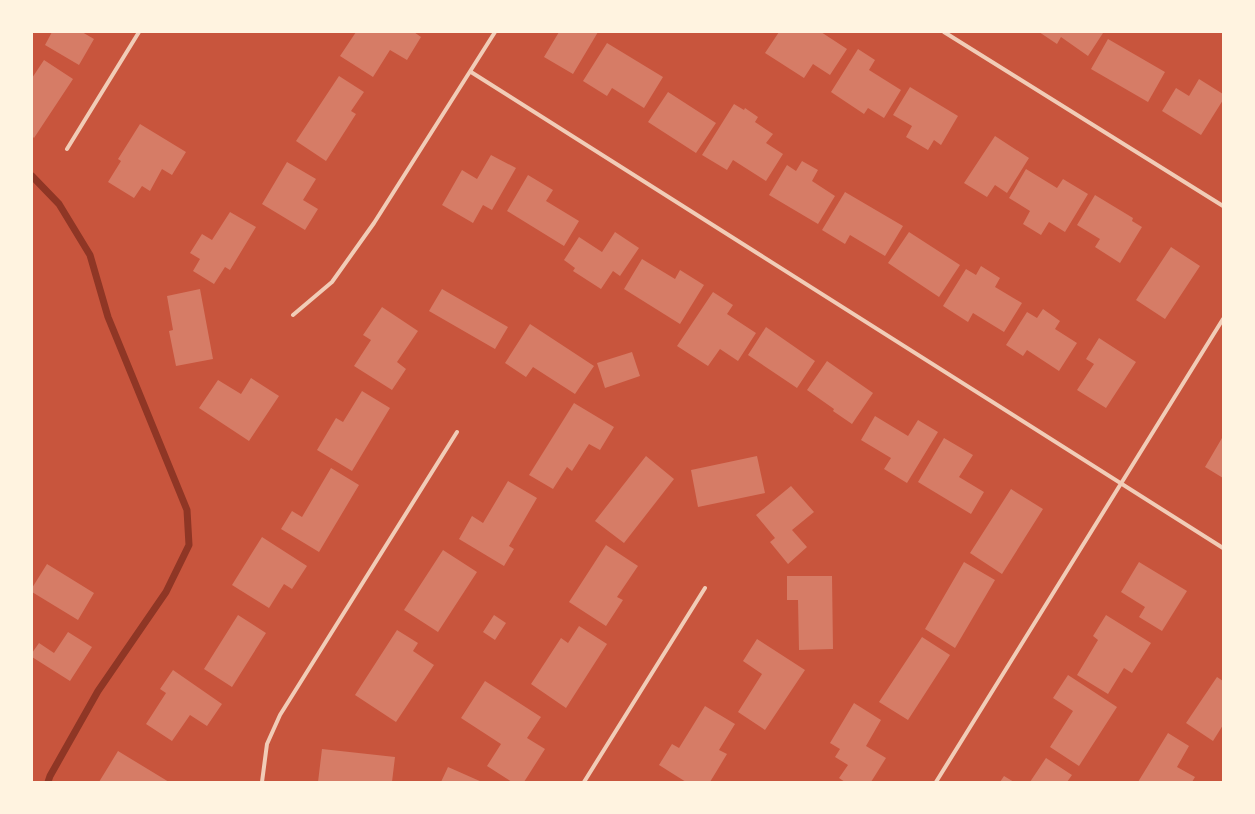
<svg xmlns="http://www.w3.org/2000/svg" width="1255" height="814" font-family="Ubuntu,sans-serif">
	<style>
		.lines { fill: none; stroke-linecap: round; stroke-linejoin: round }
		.stream { stroke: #8f3625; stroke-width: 7 }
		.building { fill: #d67c66 }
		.minor { stroke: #f1ccb7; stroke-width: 4 }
	</style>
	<rect width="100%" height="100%" fill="#c8553d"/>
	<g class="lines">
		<path class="stream" d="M 32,176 L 59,204 L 90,255 L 108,317 L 187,510 L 189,545 L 166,592 L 98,691 L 50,776 L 48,782"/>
	</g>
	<path class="building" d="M 52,32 L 82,32 L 94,39 L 79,65 L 45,45 Z
		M 356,32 L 414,32 L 421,37 L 407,60 L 390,50 L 373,77 L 340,56 Z
		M 559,32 L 598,32 L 573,74 L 544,57 Z
		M 779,32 L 821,32 L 847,49 L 830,75 L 813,64 L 804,78 L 765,53 Z
		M 1039,32 L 1102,32 L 1103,33 L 1088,56 L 1061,37 L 1057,44 Z
		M 1108,39 L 1165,72 L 1148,102 L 1091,69 Z
		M 607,43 L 663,77 L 644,108 L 612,88 L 607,96 L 583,81 Z
		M 858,49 L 875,60 L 869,70 L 901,90 L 884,118 L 868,108 L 864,114 L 831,92 Z
		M 44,60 L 73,79 L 34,138 L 32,136 L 32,78 Z
		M 339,76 L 364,92 L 351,111 L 356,114 L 326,161 L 296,141 Z
		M 1199,79 L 1223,94 L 1223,100 L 1201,135 L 1162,111 L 1176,88 L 1189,96 Z
		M 910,87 L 958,116 L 941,145 L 934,140 L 928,150 L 906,137 L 912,126 L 893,115 Z
		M 668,92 L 716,123 L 696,153 L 648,122 Z
		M 734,104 L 744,110 L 745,108 L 758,117 L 755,122 L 773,134 L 766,143 L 783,154 L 766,181 L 733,160 L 727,170 L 702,155 Z
		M 140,124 L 186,152 L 172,175 L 162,169 L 150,191 L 142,186 L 134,198 L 108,182 L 121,161 L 118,159 Z
		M 995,136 L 1029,158 L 1007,193 L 995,185 L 987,197 L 964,183 Z
		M 491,155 L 516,168 L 492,210 L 483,205 L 473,223 L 442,205 L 462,170 L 477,179 Z
		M 802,161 L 818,170 L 812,181 L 835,196 L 818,224 L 769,195 L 787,165 L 796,171 Z
		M 287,162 L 316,179 L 303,200 L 318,209 L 305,230 L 262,204 Z
		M 1026,169 L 1057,188 L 1063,179 L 1088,194 L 1065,232 L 1049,222 L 1041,235 L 1023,224 L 1030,211 L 1009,198 Z
		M 528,175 L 553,190 L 546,201 L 579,221 L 564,246 L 507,211 Z
		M 845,192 L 903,226 L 885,256 L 850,235 L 845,244 L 822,230 Z
		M 1095,195 L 1133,218 L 1132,221 L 1142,227 L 1120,263 L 1095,247 L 1100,239 L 1077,225 Z
		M 230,212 L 256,227 L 230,270 L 225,267 L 214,284 L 193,271 L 200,259 L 190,253 L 202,234 L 212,240 Z
		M 615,232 L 639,248 L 620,276 L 613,271 L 601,289 L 573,271 L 575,268 L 564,260 L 579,237 L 602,252 Z
		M 909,232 L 960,265 L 939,297 L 888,263 Z
		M 1171,247 L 1200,266 L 1165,319 L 1136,300 Z
		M 642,259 L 675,279 L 680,270 L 704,285 L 680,324 L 624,289 Z
		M 981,266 L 1000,278 L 995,287 L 1022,303 L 1004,332 L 973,313 L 968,322 L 943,306 L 966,269 L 976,275 Z
		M 200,289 L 213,359 L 176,366 L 169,331 L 173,330 L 167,296 Z
		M 442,289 L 508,327 L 495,349 L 429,311 Z
		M 713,292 L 733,305 L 727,314 L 756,333 L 738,361 L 720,349 L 708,366 L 677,346 Z
		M 382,307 L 418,331 L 397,362 L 406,369 L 392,390 L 354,366 L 371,340 L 363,335 Z
		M 1043,309 L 1060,321 L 1055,329 L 1077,343 L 1059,371 L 1027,350 L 1023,356 L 1006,345 L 1027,312 L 1037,318 Z
		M 530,324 L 594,366 L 575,394 L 533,367 L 526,377 L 505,363 Z
		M 766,327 L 815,361 L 797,388 L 748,355 Z
		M 1099,338 L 1136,362 L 1106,408 L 1077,390 L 1094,364 L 1086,359 Z
		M 632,352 L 640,376 L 605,388 L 597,363 Z
		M 827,361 L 873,393 L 852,424 L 833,411 L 834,409 L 807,390 Z
		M 251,378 L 279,396 L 249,441 L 199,408 L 218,380 L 241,394 Z
		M 362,391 L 390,408 L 352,471 L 317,450 L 336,418 L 343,422 Z
		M 574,403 L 614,427 L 600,450 L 589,444 L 572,471 L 567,467 L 553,489 L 529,475 Z
		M 875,416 L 908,436 L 918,420 L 938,432 L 907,483 L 884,469 L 891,458 L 861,440 Z
		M 944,438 L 973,455 L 959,477 L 984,492 L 971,514 L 918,482 Z
		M 1222,438 L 1223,438 L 1223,478 L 1205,467 Z
		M 646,456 L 674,479 L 624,543 L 595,521 Z
		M 757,456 L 765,493 L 698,507 L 691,470 Z
		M 331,468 L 359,485 L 319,552 L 281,529 L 292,511 L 302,517 Z
		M 508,481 L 537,498 L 509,546 L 514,549 L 504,566 L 459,539 L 472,516 L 483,523 Z
		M 791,486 L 814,512 L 792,530 L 807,547 L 788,564 L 770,542 L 775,538 L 756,515 Z
		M 1011,489 L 1043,509 L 1002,574 L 970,553 Z
		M 262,537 L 307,566 L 292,589 L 284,584 L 269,608 L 232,585 Z
		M 606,545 L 638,566 L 617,597 L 623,600 L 606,626 L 569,602 Z
		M 443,550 L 477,572 L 438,632 L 404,610 Z
		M 964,562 L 995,580 L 955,648 L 925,629 Z
		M 1139,562 L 1187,591 L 1162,631 L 1139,617 L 1145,607 L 1121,592 Z
		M 47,564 L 94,593 L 78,620 L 32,592 L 32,588 Z
		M 787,576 L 832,576 L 833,649 L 799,650 L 798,600 L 787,600 Z
		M 238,615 L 266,633 L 232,687 L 204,669 Z
		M 494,615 L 506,623 L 495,640 L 483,632 Z
		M 1106,615 L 1151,643 L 1132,673 L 1124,668 L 1108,694 L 1077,675 L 1098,640 L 1093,636 Z
		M 579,626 L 607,644 L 566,708 L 531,684 L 561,638 L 568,643 Z
		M 397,630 L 418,643 L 413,651 L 434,665 L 396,722 L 355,695 Z
		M 68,632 L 92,647 L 70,681 L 32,657 L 32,653 L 39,643 L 54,653 Z
		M 922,637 L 950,655 L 908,720 L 879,702 Z
		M 757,639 L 805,670 L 765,730 L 738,712 L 762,674 L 743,661 Z
		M 173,670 L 222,704 L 207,726 L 190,715 L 172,741 L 146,724 L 166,693 L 160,689 Z
		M 1068,675 L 1117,707 L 1079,766 L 1050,747 L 1073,711 L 1053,698 Z
		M 1217,677 L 1223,681 L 1223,725 L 1213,741 L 1186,723 Z
		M 485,681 L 541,717 L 527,738 L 545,749 L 524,782 L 512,782 L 487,766 L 501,744 L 461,718 Z
		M 854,703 L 881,720 L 866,746 L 886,758 L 871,782 L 845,782 L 839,778 L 848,765 L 835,757 L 840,749 L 830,743 Z
		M 705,706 L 735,724 L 719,750 L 727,754 L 710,782 L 686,782 L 659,765 L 672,744 L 679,748 Z
		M 1168,733 L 1189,746 L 1177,767 L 1195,777 L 1192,782 L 1138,782 Z
		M 322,749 L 395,757 L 392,782 L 318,782 Z
		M 118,751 L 169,782 L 99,782 Z
		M 1046,758 L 1072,775 L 1067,782 L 1030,782 Z
		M 448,767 L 482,782 L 441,782 Z
		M 1004,776 L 1014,782 L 1000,782 Z"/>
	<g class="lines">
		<path class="minor" d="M 944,32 L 1223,206
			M 471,72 L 1223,548
			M 67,149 L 139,32
			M 293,315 L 332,282 L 374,223 L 495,32
			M 262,782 L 267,744 L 280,715 L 457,432
			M 584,782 L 705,588
			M 936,782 L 1223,319"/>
	</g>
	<rect width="1255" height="814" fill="none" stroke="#fff3e0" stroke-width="66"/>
</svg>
